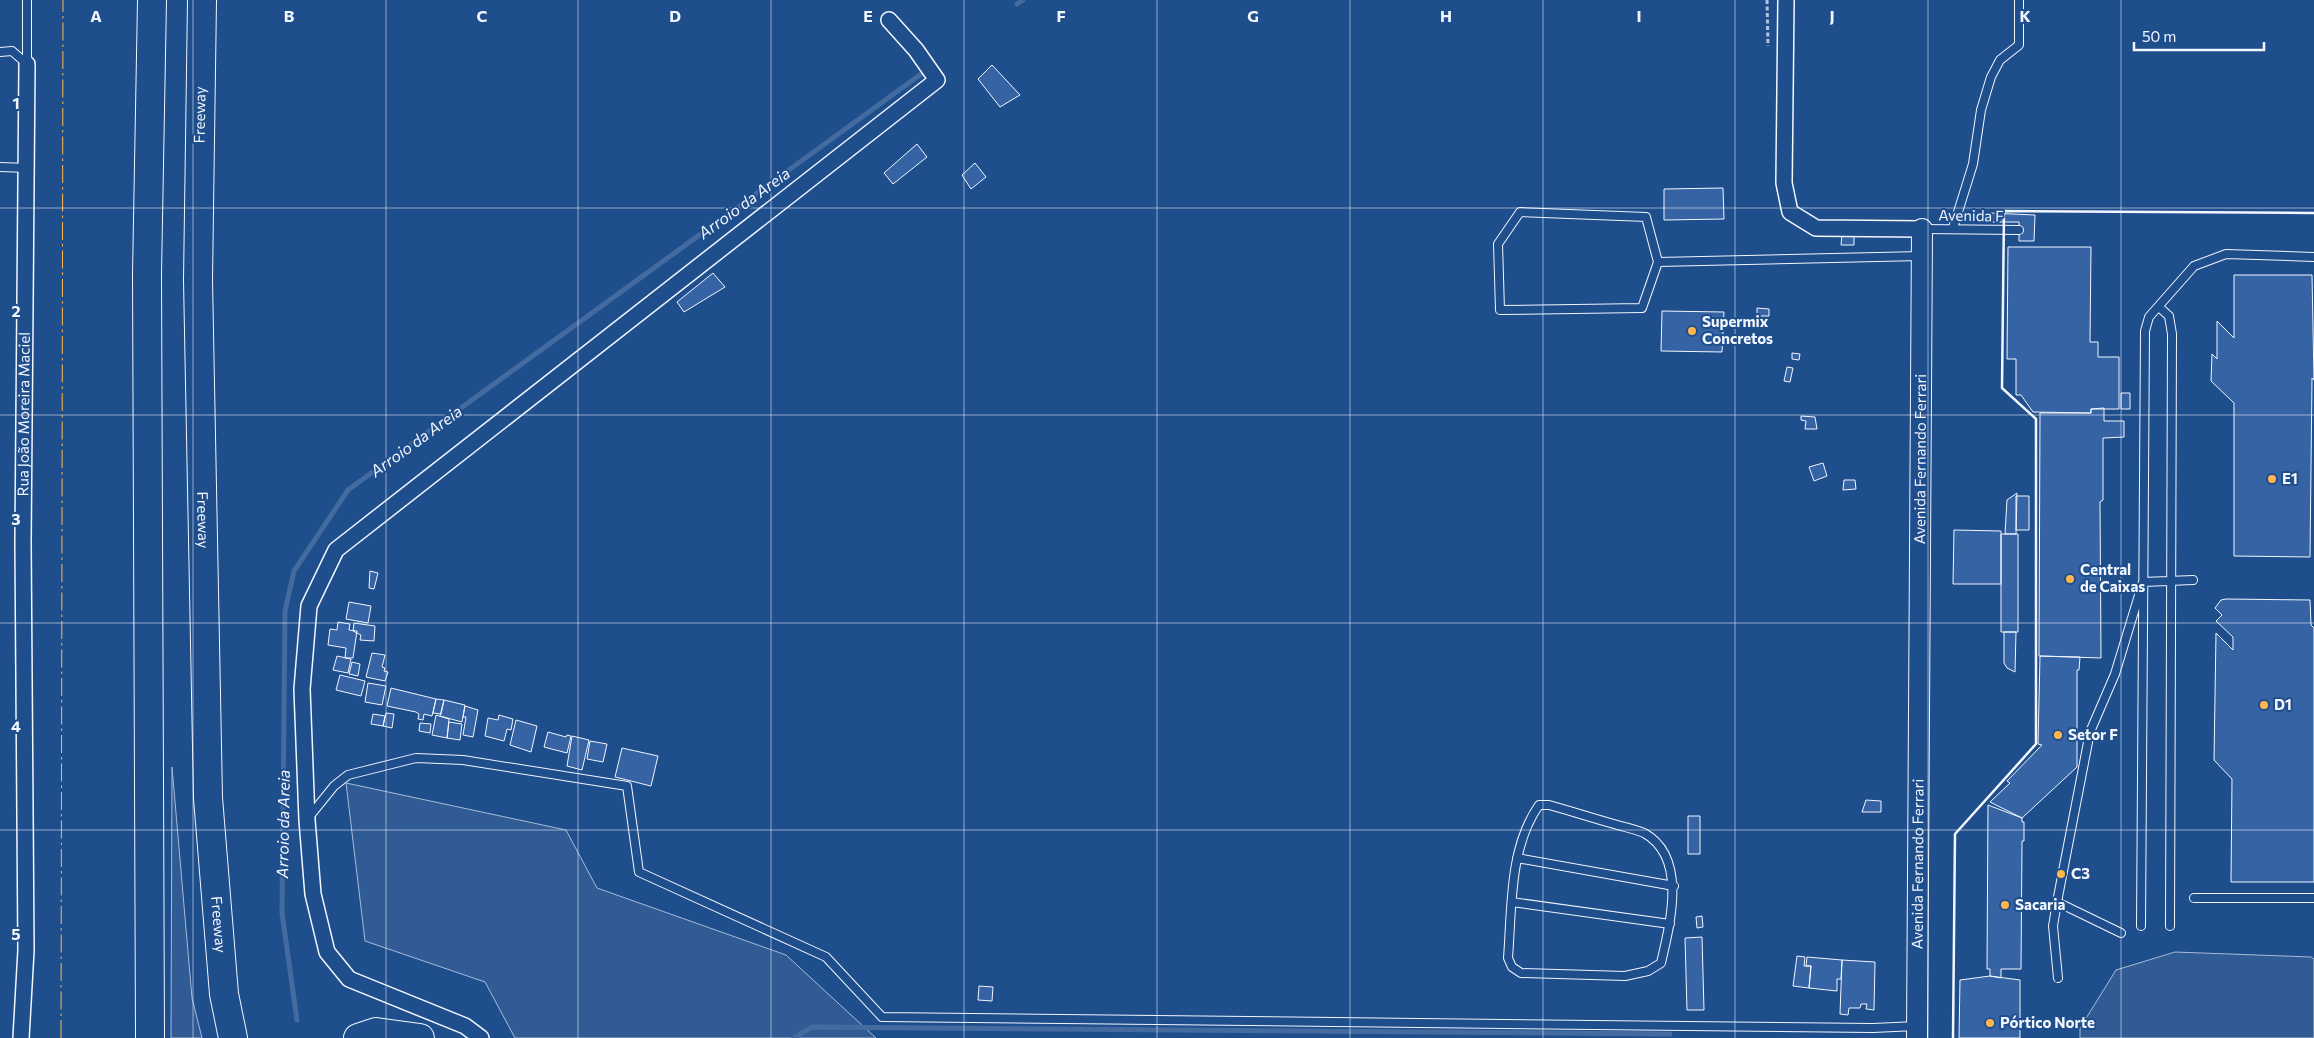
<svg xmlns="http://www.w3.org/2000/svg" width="2314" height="1038" font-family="Commissioner,sans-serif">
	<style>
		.built { fill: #305b95; stroke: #a8bbd7 }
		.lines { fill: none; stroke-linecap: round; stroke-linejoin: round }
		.stream { stroke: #446ba0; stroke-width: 5 }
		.building { fill: #3563a3; stroke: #f2f6ff }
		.service-casing { stroke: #f2f6ff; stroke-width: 10 }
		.minor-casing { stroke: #f2f6ff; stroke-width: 18 }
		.tertiary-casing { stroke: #f2f6ff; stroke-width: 22 }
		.motorway-casing { stroke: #f2f6ff; stroke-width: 30 }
		.path { stroke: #b3c4dc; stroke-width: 3; stroke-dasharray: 4 2.5; stroke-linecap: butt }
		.service { stroke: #1f4e8c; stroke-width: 8 }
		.minor { stroke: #1f4e8c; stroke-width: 15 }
		.tertiary { stroke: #1f4e8c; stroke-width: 20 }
		.motorway { stroke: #1f4e8c; stroke-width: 28 }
		.wall { stroke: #f2f6ff; stroke-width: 2.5 }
		.power { stroke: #ffb74d; stroke-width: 1; stroke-dasharray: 18 4 2.5 4; stroke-linecap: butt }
		.grid { fill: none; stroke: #f2f6ff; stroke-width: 1; stroke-opacity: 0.55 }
		.poi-dot { fill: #ffb74d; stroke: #1f4e8c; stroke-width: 2 }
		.labels { text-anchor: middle; stroke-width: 4; stroke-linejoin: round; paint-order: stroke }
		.street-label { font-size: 15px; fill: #f2f6ff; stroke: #1f4e8c }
		.poi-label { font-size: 15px; font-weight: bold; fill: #f2f6ff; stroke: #1f4e8c; text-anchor: start }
		.water-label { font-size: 16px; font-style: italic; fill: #f2f6ff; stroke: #1f4e8c }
		.grid-label { font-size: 16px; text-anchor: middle; font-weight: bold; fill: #f2f6ff; stroke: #1f4e8c; stroke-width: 4; stroke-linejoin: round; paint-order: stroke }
	</style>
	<rect width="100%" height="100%" fill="#1f4e8c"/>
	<path class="built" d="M 172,767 L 192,998 L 202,1038 L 171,1038 Z
		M 346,783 L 566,830 L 597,888 L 786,955 L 876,1038 L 515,1038 L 485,982 L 365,941 Z
		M 2175,952 L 2311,957 L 2314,959 L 2314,1038 L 2080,1038 L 2080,1028 L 2116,970 Z"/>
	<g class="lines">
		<path class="stream" d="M 1017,4 L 1023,0
			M 297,1020 L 282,913 L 285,611 L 294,571 L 348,490 L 928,69
			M 794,1038 L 812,1027 L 1670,1034"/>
	</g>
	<path class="building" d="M 992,65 L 1020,95 L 1000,107 L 978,79 Z
		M 917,144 L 927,157 L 893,184 L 884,173 Z
		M 975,163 L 986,177 L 971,189 L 962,175 Z
		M 1723,188 L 1724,219 L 1664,220 L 1664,189 Z
		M 1990,213 L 2035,215 L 2034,241 L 2019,241 L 2019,222 L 1989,222 Z
		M 1842,234 L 1854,234 L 1854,245 L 1841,245 Z
		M 2008,247 L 2091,247 L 2090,342 L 2098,342 L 2098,357 L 2119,357 L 2119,409 L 2091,409 L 2091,413 L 2033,412 L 2021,395 L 2016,395 L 2016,359 L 2007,359 Z
		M 713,273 L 725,287 L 684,312 L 677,302 Z
		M 2234,275 L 2312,275 L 2314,380 L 2312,378 L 2310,557 L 2234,556 L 2234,403 L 2211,381 L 2212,354 L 2217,359 L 2217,321 L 2234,338 Z
		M 1757,308 L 1769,309 L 1769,316 L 1757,316 Z
		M 1662,311 L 1724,312 L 1722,352 L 1661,351 Z
		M 1792,353 L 1800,354 L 1799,360 L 1792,359 Z
		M 1787,367 L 1793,368 L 1790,382 L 1784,381 Z
		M 2121,393 L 2130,393 L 2130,409 L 2121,409 Z
		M 2104,408 L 2104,421 L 2124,421 L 2124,437 L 2103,438 L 2103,500 L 2100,502 L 2101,658 L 2039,656 L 2040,413 L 2091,413 L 2091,409 Z
		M 1801,416 L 1815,417 L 1817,429 L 1805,429 L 1806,421 L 1801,420 Z
		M 1823,463 L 1827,476 L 1814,481 L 1809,467 Z
		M 1844,480 L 1855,480 L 1856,489 L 1843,490 Z
		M 2017,493 L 2016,534 L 2005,534 L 2007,500 Z
		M 2016,496 L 2029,496 L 2029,530 L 2016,530 Z
		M 1954,530 L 2001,531 L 2001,584 L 1953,584 Z
		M 2001,534 L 2018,534 L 2018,632 L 2001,632 Z
		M 370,571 L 378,573 L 374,589 L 369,588 Z
		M 2226,599 L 2310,600 L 2311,625 L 2314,628 L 2314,882 L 2231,882 L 2232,779 L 2214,760 L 2216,633 L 2233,650 L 2233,637 L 2216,621 L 2222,615 L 2215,608 L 2221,600 Z
		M 349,602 L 371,606 L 368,623 L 346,619 Z
		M 338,622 L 350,624 L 349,630 L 357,631 L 353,658 L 345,658 L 346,648 L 328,645 L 330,629 L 337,630 Z
		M 354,623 L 375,626 L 374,641 L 360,640 L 361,635 L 353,631 Z
		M 2004,632 L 2016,632 L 2015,672 L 2007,668 L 2004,663 Z
		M 372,653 L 385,655 L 382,667 L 385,668 L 384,671 L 388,672 L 385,681 L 366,677 Z
		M 337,656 L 351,659 L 348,673 L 333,670 Z
		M 2040,656 L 2080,657 L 2079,670 L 2077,670 L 2077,767 L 2022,818 L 1990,802 L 2010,783 L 2007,781 L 2042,745 L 2038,744 Z
		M 352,662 L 360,664 L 358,676 L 349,674 Z
		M 340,675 L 365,681 L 361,696 L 336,690 Z
		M 368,683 L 386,686 L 382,705 L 365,702 Z
		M 391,688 L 436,699 L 432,716 L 424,714 L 423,720 L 418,719 L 419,714 L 416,712 L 387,706 Z
		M 436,699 L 444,700 L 441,714 L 433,713 Z
		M 444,700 L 465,705 L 462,722 L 440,716 Z
		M 465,706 L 478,710 L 473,737 L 463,735 L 466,717 L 463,717 Z
		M 386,713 L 394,714 L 392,728 L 383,726 Z
		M 373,714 L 385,716 L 383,726 L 371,724 Z
		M 436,715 L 449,719 L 447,738 L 432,735 Z
		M 499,715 L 513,719 L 511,730 L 507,729 L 504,741 L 485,736 L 488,718 L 498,720 Z
		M 516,720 L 537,726 L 531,752 L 510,745 Z
		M 449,722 L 462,724 L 460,740 L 447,738 Z
		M 420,723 L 431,724 L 430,733 L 419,731 Z
		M 548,732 L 566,737 L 567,735 L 571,736 L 567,753 L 544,747 Z
		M 572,736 L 589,740 L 582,770 L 567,766 Z
		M 590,741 L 607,744 L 603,762 L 587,759 Z
		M 622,748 L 658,756 L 651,786 L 615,777 Z
		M 1866,800 L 1881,801 L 1881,812 L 1862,812 Z
		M 1988,805 L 2022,818 L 2022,822 L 2024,822 L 2024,841 L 2022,841 L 2021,969 L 2001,969 L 2001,978 L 1990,976 L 1990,969 L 1987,969 Z
		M 1688,816 L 1700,816 L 1700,854 L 1688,854 Z
		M 1702,916 L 1703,927 L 1697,928 L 1696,917 Z
		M 1702,937 L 1704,1010 L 1687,1010 L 1685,938 Z
		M 1797,956 L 1805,957 L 1804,966 L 1811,966 L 1809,988 L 1793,986 Z
		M 1807,957 L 1842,960 L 1841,979 L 1837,979 L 1837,991 L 1809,988 L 1811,966 L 1806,966 Z
		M 1842,960 L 1875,962 L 1874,1010 L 1866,1009 L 1867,1004 L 1861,1004 L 1860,1008 L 1849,1008 L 1848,1015 L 1840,1014 Z
		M 1990,976 L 2020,980 L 2020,1038 L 1959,1038 L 1960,980 Z
		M 979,986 L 993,987 L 992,1001 L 978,1000 Z"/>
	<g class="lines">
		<defs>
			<path id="service" d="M 0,52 L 12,51 L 27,64
				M 27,64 L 27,0
				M 0,167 L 28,168
				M 1520,212 L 1646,217 L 1658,262 L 1642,308 L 1500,310 L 1498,244 Z
				M 1953,228 L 1973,164 L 1981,110 L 1991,77 L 2000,60 L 2019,45 L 2019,0
				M 1923,229 L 2019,230
				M 1658,262 L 1921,256
				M 2159,307 L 2169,316 L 2172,334 L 2170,926
				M 1539,805 L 1549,805 C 1571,811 1592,818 1614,824 C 1624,827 1635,829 1644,833 C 1688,857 1670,924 1661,963 L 1648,971 L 1625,976 L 1521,973 L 1512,967 L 1508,958 C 1512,907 1509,848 1539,805 Z
				M 309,817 L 334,786 L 348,775 L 416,758 L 463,760 L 627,786 L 639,872 L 826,957 L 882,1017 L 1873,1028 L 1917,1026
				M 1517,858 L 1674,886
				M 2194,898 L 2314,898
				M 1512,902 L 1670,924
				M 2057,902 L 2053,926 L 2058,978
				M 2141,926 L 2145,331 L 2149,317 L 2194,266 L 2226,254 L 2314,257
				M 2121,933 L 2057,902 L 2090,732 L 2115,674 L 2143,582 L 2193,580"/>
			<g id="minor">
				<path d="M 1786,0 L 1784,183 L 1790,212 L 1816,228 L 1922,229"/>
				<path id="s1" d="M 21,1038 L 26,950 L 23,542 L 27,64"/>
				<path d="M 481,1038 L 465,1026 L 349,979 L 327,952 L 313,894 L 307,820 L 302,689 L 309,606 L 336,550 L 937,80 L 916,50 L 889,20"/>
			</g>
			<g id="tertiary">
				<path id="s2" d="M 1917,1038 L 1922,229"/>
			</g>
			<g id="motorway">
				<path id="s3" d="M 202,0 L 198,280 L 208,798 L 224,994 L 233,1038"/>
				<path d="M 150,1038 L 147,274 L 152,0"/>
				<path d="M 358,1038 L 376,1032 L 420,1038"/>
			</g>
		</defs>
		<use href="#service" class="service-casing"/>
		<use href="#minor" class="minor-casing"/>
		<use href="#tertiary" class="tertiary-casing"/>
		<use href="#motorway" class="motorway-casing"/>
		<path class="path" d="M 1767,0 L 1768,46"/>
		<use href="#service" class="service"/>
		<use href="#minor" class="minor"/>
		<use href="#tertiary" class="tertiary"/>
		<use href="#motorway" class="motorway"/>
		<path class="wall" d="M 1953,1038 L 1955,834 L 2036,744 L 2036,419 L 2002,388 L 2004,211 L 2314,213"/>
		<path class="power" d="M 61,1038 L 63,0"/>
	</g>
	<path class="grid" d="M 193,0 L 193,1038M 386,0 L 386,1038M 578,0 L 578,1038M 771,0 L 771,1038M 964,0 L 964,1038M 1157,0 L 1157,1038M 1350,0 L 1350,1038M 1543,0 L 1543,1038M 1735,0 L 1735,1038M 1928,0 L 1928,1038M 2121,0 L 2121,1038M 0,208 L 2314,208M 0,415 L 2314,415M 0,623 L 2314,623M 0,830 L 2314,830"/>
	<g class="poi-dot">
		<circle cx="1692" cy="331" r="5"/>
		<circle cx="2272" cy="479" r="5"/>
		<circle cx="2070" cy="579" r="5"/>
		<circle cx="2264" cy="705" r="5"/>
		<circle cx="2058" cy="735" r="5"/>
		<circle cx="2061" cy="874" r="5"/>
		<circle cx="2005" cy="905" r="5"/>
		<circle cx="1990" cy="1023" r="5"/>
	</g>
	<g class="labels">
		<g class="street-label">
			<text transform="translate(200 115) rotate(-89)" y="5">Freeway</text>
			<text transform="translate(1971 216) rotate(1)" y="5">Avenida F</text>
			<text dy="5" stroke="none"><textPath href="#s1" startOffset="624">Rua João Moreira Maciel</textPath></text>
			<text dy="5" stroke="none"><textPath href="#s2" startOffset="579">Avenida Fernando Ferrari</textPath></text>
			<text dy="5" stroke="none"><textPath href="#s3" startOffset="520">Freeway</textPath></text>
			<text dy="5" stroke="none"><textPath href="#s2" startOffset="174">Avenida Fernando Ferrari</textPath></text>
			<text dy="5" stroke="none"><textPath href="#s3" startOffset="925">Freeway</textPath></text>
		</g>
		<g class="poi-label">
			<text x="1702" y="327">Supermix<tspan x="1702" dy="17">Concretos</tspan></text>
			<text x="2282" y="484">E1</text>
			<text x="2080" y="575">Central<tspan x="2080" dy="17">de Caixas</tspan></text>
			<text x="2274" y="710">D1</text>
			<text x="2068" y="740">Setor F</text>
			<text x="2071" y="879">C3</text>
			<text x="2015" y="910">Sacaria</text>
			<text x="2000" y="1028">Pórtico Norte</text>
		</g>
		<g class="water-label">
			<text transform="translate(744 203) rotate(-36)" y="6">Arroio da Areia</text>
			<text transform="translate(416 441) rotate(-36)" y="6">Arroio da Areia</text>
			<text transform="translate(283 824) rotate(-89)" y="6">Arroio da Areia</text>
		</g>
	</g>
	<g class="grid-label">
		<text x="96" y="22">A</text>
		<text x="289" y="22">B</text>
		<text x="482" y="22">C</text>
		<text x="675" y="22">D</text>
		<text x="868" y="22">E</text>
		<text x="1061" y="22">F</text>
		<text x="1253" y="22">G</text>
		<text x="1446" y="22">H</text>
		<text x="1639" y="22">I</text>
		<text x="1832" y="22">J</text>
		<text x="2025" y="22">K</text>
		<text x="16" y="109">1</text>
		<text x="16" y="317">2</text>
		<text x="16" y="525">3</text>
		<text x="16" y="732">4</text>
		<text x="16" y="940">5</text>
	</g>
	<path d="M2134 42v8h130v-8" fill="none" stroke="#f2f6ff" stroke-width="2.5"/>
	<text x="2142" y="42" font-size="15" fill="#f2f6ff" stroke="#1f4e8c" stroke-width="4" paint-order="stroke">50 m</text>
</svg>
